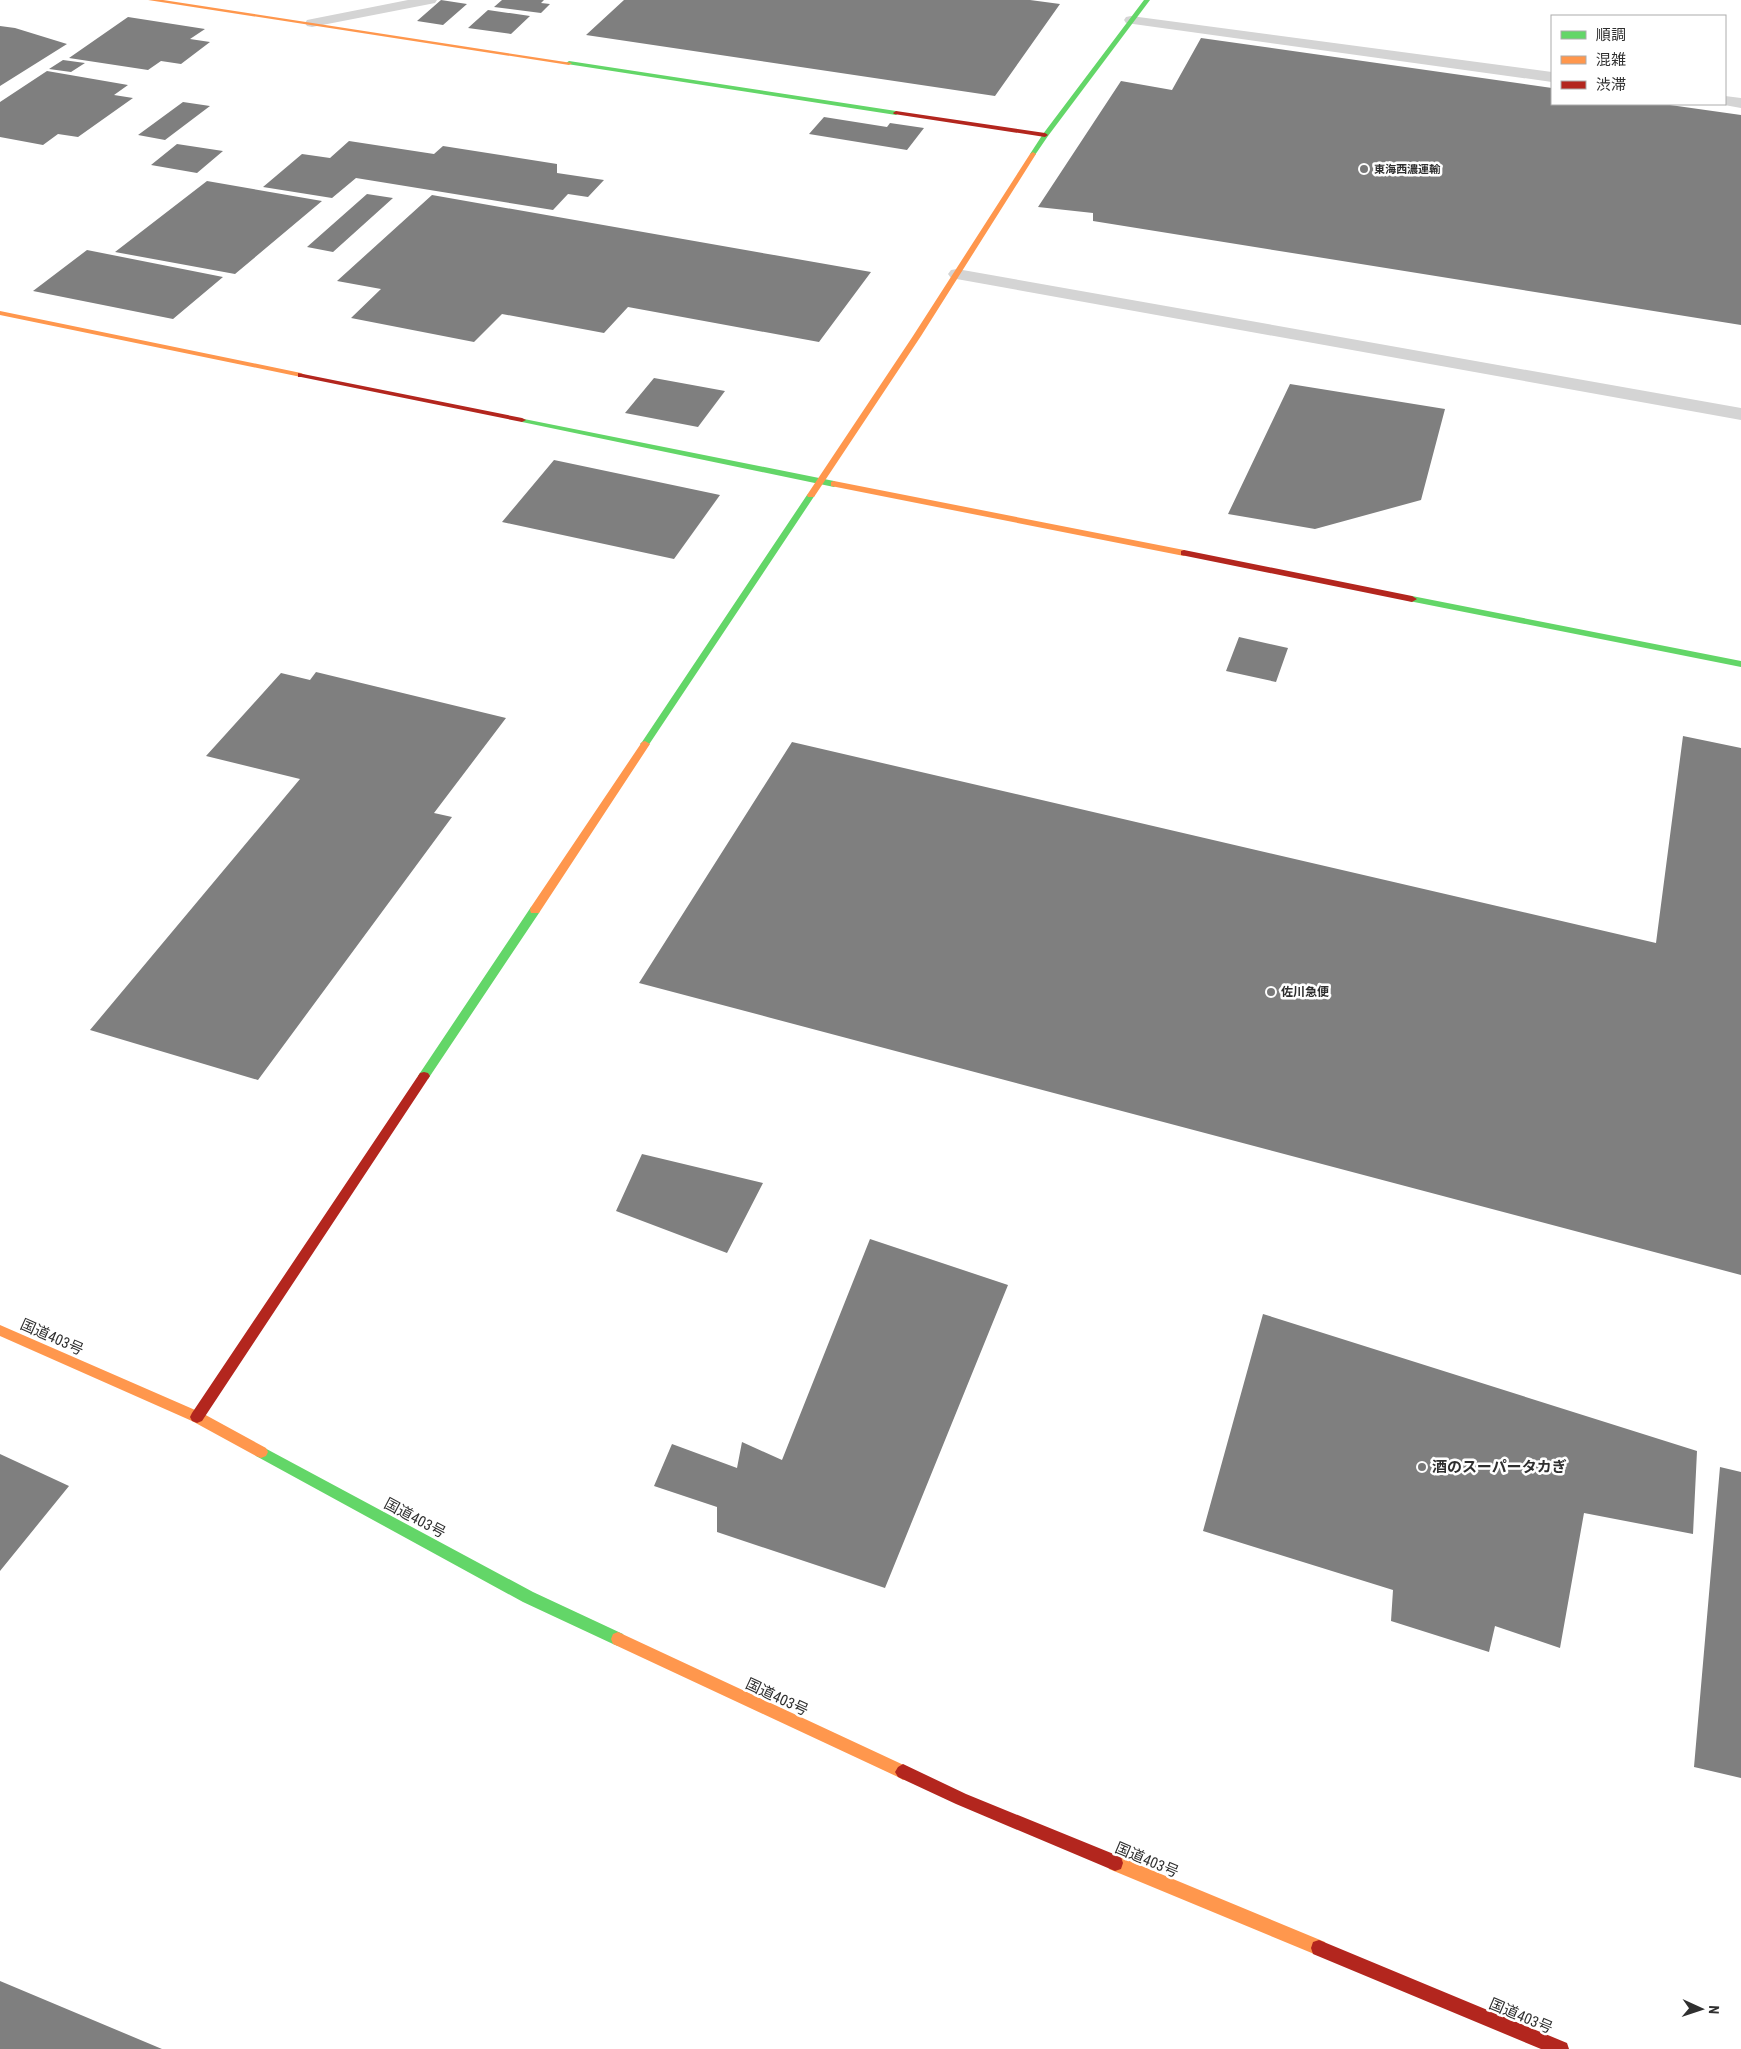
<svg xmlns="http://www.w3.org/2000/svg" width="1741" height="2049" font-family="'Roboto Condensed','Noto Sans JP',sans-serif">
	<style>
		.building { fill: #7f7f7f }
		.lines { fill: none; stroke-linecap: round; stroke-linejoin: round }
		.street { fill: #d4d4d4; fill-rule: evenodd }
		.fast { fill: #63d668; fill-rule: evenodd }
		.slow { fill: #ff974d; fill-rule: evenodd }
		.jam { fill: #b3261e; fill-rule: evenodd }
		.poi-dot { fill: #787878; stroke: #fff; stroke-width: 2 }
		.labels { text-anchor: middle; stroke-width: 5; stroke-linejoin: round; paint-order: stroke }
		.far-poi-label { font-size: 11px; font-weight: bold; fill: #2f2f2f; stroke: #fff; text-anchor: start }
		.poi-label { font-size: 12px; font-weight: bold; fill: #2f2f2f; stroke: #fff; text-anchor: start }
		.near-street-label { font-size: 15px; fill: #2f2f2f; stroke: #fff }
		.near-poi-label { font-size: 15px; font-weight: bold; fill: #2f2f2f; stroke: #fff; text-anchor: start }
	</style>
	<rect width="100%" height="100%" fill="#fff"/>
	<path class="building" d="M 441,0 L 467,4 L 443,25 L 417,21 Z
		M 502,0 L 544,0 L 541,3 L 550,4 L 541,13 L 494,7 Z
		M 624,0 L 1030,0 L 1060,4 L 995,96 L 586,35 Z
		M 488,10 L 530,16 L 511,34 L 468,28 Z
		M 128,17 L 205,29 L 190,39 L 210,42 L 181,64 L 161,61 L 148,70 L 69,58 Z
		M 0,26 L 15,28 L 67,44 L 0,86 Z
		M 1201,38 L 1552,88 L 1552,104 L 1663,104 L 1741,115 L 1741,325 L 1093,221 L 1093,213 L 1038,207 L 1121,81 L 1172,90 Z
		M 63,60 L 85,63 L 71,72 L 49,69 Z
		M 47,71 L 128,85 L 114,95 L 133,98 L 78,137 L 58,134 L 43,145 L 0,137 L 0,102 Z
		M 183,102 L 210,106 L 165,140 L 138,135 Z
		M 824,117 L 887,127 L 890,123 L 924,128 L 907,150 L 809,134 Z
		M 349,141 L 434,154 L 443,146 L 557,164 L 557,173 L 604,180 L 588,197 L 568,194 L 553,210 L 356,178 L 332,198 L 263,187 L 302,154 L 330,158 Z
		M 177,144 L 223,151 L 197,173 L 151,165 Z
		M 207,181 L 322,201 L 235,274 L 115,252 Z
		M 367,194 L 393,198 L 333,252 L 307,247 Z
		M 432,195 L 871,272 L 819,342 L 628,307 L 604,333 L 502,314 L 474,342 L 351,318 L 381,289 L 337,281 Z
		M 87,250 L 223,277 L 173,319 L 33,291 Z
		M 654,378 L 725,391 L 698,427 L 625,413 Z
		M 1290,384 L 1445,409 L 1421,500 L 1315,529 L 1228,514 Z
		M 554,460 L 720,495 L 674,559 L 502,522 Z
		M 1239,637 L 1288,648 L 1276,682 L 1226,671 Z
		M 316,672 L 506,718 L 434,813 L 452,817 L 258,1080 L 90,1030 L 300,779 L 206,756 L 281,673 L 310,680 Z
		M 1683,736 L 1741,748 L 1741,1275 L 639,983 L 792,742 L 1656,943 Z
		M 642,1154 L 763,1183 L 727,1253 L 616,1211 Z
		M 870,1239 L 1008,1285 L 885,1588 L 717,1532 L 717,1507 L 654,1486 L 672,1444 L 737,1468 L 742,1442 L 782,1460 Z
		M 1263,1314 L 1697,1451 L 1693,1534 L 1584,1513 L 1560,1648 L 1495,1626 L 1489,1652 L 1391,1621 L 1393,1590 L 1203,1531 Z
		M 0,1454 L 69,1486 L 0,1571 Z
		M 1720,1467 L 1741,1472 L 1741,1778 L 1694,1767 Z
		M 0,1981 L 162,2049 L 0,2049 Z"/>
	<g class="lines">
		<path class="street" d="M 408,0 L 437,0 L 435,3 L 430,4 L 312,27 L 307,26 L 305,23 L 307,20 L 312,19 Z
			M 1131,16 L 1552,72 L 1552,82 L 1126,23 L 1124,20 L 1126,17 Z
			M 1725,96 L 1741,98 L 1741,108 L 1719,104 L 1725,104 Z
			M 957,269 L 1741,408 L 1741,420 L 951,278 L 948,274 L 951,270 Z"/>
		<path class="fast" d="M 1144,0 L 1150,0 L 1048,136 L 1035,155 L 1031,155 L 1030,154 L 1043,134 Z
			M 569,61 L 896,111 L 899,113 L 896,115 L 567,64 L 566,63 Z
			M 519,418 L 834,481 L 838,484 L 834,487 L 522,422 L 518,420 Z
			M 811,492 L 815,495 L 648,746 L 642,746 L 640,744 L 642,742 L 807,495 Z
			M 1412,596 L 1741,661 L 1741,667 L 1409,601 L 1407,599 Z
			M 535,906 L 540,910 L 539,913 L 428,1079 L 420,1079 L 418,1076 L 420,1073 L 531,907 Z
			M 261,1446 L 533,1592 L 623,1634 L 625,1639 L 623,1644 L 618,1646 L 613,1644 L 523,1602 L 256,1456 L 254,1452 L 256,1448 Z"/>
		<path class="slow" d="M 148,0 L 163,0 L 572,63 L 569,65 Z
			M 1033,152 L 1036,154 L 921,336 L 814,497 L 808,497 L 807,495 L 913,336 L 1030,154 Z
			M 0,311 L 301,373 L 305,375 L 301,377 L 0,315 Z
			M 834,481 L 1184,550 L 1188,553 L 1184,556 L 831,486 L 831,482 Z
			M 645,741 L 650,744 L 539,913 L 531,913 L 530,910 L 531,907 L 642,742 Z
			M 0,1325 L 202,1413 L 266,1448 L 268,1452 L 266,1456 L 261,1458 L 256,1456 L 192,1421 L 0,1336 Z
			M 618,1632 L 908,1767 L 911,1772 L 908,1777 L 903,1780 L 898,1777 L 613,1644 L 611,1639 L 613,1634 Z
			M 1115,1855 L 1325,1942 L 1327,1948 L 1325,1954 L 1319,1956 L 1109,1869 L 1107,1863 L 1109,1857 Z"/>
		<path class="jam" d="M 896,111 L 1045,133 L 1048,135 L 1045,137 L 894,114 L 893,113 Z
			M 298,373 L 522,418 L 526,420 L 522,422 L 301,377 L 298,377 Z
			M 1184,550 L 1412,596 L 1417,599 L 1412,602 L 1181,555 L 1181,551 Z
			M 424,1072 L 428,1073 L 430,1076 L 428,1079 L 202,1421 L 197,1423 L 192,1421 L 190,1417 L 192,1413 L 420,1073 Z
			M 903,1764 L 966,1794 L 1121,1857 L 1123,1863 L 1121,1869 L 1115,1871 L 956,1804 L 898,1777 L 895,1772 L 898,1767 Z
			M 1319,1940 L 1567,2043 L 1569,2049 L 1541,2049 L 1313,1954 L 1311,1948 L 1313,1942 Z"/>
	</g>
	<g class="poi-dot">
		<circle cx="1364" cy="169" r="5"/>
		<circle cx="1271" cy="992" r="5"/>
		<circle cx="1422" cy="1467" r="5"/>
	</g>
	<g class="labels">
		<g class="far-poi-label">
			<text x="1374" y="173">東海西濃運輸</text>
		</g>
		<g class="poi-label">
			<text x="1281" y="996">佐川急便</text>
		</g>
		<g class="near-street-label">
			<text transform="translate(52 1337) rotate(24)" y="5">国道403号</text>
			<text transform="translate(415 1518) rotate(28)" y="5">国道403号</text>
			<text transform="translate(777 1697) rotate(25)" y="5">国道403号</text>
			<text transform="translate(1147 1860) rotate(23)" y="5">国道403号</text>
			<text transform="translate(1521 2016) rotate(23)" y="5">国道403号</text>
		</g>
		<g class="near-poi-label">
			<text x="1432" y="1472">酒のスーパータカぎ</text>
		</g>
	</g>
	<rect x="1551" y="15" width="175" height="90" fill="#ffffff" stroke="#acacac"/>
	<rect x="1561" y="31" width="25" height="8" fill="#63d668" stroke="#acacac"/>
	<text x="1596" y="40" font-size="15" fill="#2f2f2f">順調</text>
	<rect x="1561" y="56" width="25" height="8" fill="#ff974d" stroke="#acacac"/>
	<text x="1596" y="65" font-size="15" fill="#2f2f2f">混雑</text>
	<rect x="1561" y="81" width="25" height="8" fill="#b3261e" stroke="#acacac"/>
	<text x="1596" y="90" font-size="15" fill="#2f2f2f">渋滞</text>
	<g transform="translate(1701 2009) rotate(93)" stroke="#ffffff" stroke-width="4" paint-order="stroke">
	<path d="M0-4L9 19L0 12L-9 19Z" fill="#2f2f2f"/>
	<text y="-8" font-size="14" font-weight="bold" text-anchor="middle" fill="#2f2f2f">N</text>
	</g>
</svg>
